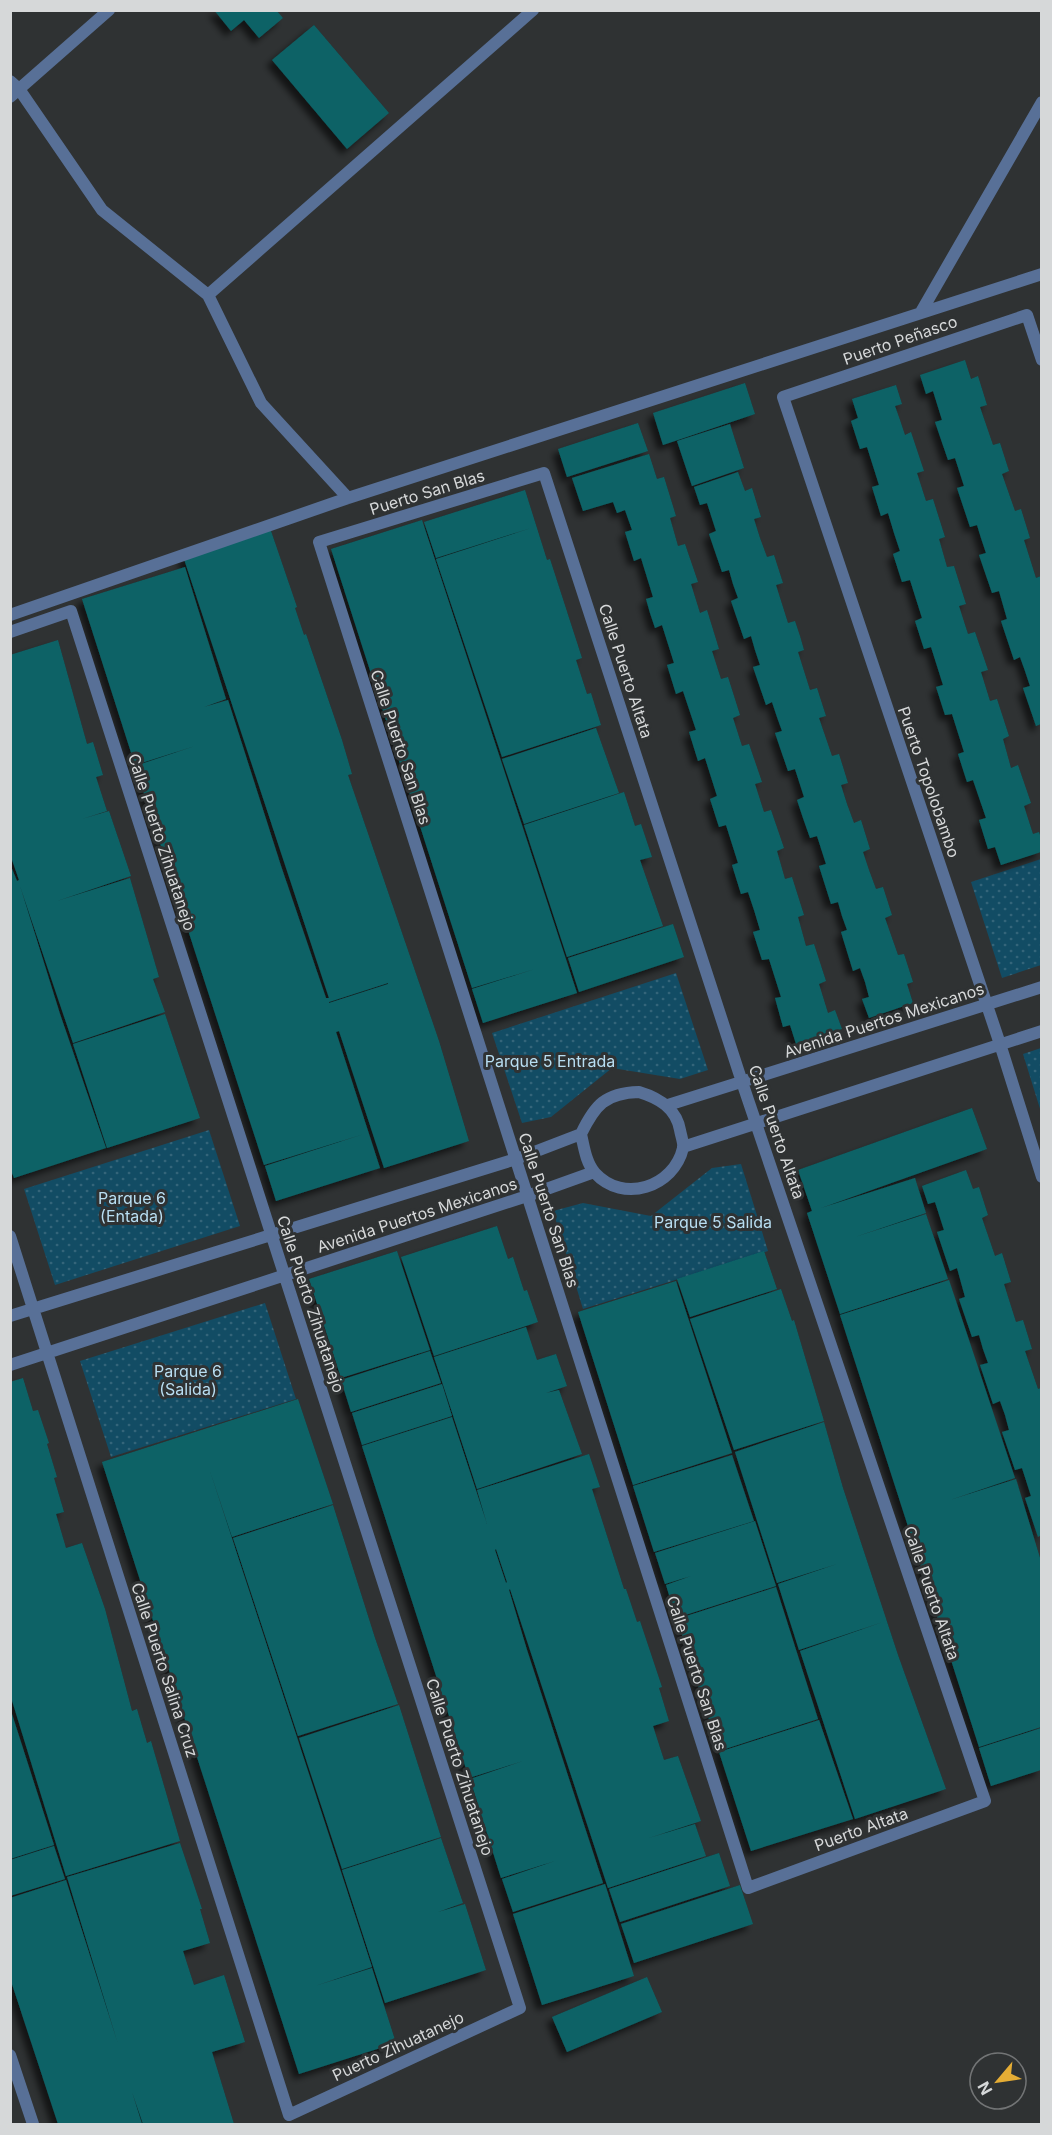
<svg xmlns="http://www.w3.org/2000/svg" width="1052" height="2135" font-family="Inter,sans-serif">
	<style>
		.park { fill: url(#park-dots) }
		.building { fill: #0b6266; fill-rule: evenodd; filter: url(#shadow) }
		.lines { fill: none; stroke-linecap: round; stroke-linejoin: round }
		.minor { stroke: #587097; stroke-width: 12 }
		.labels { text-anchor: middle; stroke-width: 6; stroke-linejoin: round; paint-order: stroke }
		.street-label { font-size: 16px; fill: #d6d8d9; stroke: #2f3233 }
		.park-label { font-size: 16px; fill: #b8def2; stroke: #2f3233 }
	</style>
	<defs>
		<pattern id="park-dots" width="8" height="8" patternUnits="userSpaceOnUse" patternTransform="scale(1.5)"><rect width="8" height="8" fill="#124c64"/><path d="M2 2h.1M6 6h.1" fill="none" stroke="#34657a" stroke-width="1.8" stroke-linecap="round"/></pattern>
		<filter id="shadow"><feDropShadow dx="-5.5" dy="5.5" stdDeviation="3" flood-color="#0009"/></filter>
	</defs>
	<rect width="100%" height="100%" fill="#2f3233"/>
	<path class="park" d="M 1041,859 L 1041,965 L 1002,978 L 971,882 Z
		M 676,973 L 708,1070 L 680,1079 L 612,1068 L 551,1117 L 522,1123 L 492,1033 Z
		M 1041,1048 L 1042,1048 L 1041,1112 L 1023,1054 Z
		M 209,1130 L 240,1226 L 55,1285 L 24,1189 Z
		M 741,1164 L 768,1251 L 583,1309 L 553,1211 L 583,1203 L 651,1216 L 712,1168 Z
		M 265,1303 L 296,1399 L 111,1457 L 80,1361 Z"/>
	<path class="building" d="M 214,10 L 276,10 L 283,18 L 259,38 L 244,20 L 231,31 Z
		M 314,25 L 389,113 L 347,149 L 272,60 Z
		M 965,360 L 971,379 L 978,376 L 987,405 L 980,407 L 993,445 L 1000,443 L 1009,471 L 1002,474 L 1015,511 L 1021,509 L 1030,538 L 1024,540 L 1036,578 L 1041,576 L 1041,724 L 1036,726 L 1023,688 L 1030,686 L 1025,671 L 1020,657 L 1014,660 L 1001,621 L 1007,619 L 999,591 L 992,593 L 979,555 L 986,553 L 981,538 L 977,525 L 970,527 L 957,488 L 964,486 L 955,458 L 948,460 L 935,422 L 942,420 L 933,391 L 926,394 L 920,375 Z
		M 745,383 L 755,414 L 663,445 L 653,413 Z
		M 896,385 L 902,404 L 895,406 L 900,420 L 905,435 L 911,432 L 924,471 L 917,473 L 926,501 L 933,499 L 945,537 L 939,539 L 947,567 L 954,566 L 966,604 L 959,606 L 968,634 L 975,632 L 988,670 L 981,672 L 990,701 L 997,699 L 1009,736 L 1003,739 L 1011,768 L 1018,765 L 1031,803 L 1024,806 L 1033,834 L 1039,832 L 1041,838 L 1041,852 L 1001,865 L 995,847 L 988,849 L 979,820 L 986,818 L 973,780 L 967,782 L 958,754 L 964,752 L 952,714 L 945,715 L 936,687 L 943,685 L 931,647 L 924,649 L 915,621 L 922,618 L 910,580 L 902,582 L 893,554 L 900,551 L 894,533 L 888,513 L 881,516 L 872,487 L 879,485 L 867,447 L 860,449 L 851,421 L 858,418 L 852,399 Z
		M 638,423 L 648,451 L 567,477 L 558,449 Z
		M 730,424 L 744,468 L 692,486 L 677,441 Z
		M 649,454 L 657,479 L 664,477 L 676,516 L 670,518 L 678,546 L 685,544 L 698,582 L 691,584 L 700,613 L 707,610 L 719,649 L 712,651 L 721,679 L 728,677 L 740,715 L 733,718 L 742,746 L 749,744 L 762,782 L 755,784 L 764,812 L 771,810 L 784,848 L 777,851 L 785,879 L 792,877 L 804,915 L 798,917 L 806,946 L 814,944 L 826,981 L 819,984 L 828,1013 L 835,1010 L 842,1029 L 796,1044 L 790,1025 L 783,1027 L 775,998 L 781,997 L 769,959 L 762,960 L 753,932 L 760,930 L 754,910 L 748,892 L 741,894 L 732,865 L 738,863 L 726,825 L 719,827 L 710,799 L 717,796 L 705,758 L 698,761 L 689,732 L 696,730 L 683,691 L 676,694 L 667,665 L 674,663 L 662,625 L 655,628 L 650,613 L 646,599 L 653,597 L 641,558 L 634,561 L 625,532 L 632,530 L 625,510 L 617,513 L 613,502 L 583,511 L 572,478 Z
		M 738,472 L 745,491 L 752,488 L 761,517 L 754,519 L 760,538 L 767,557 L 774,555 L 783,583 L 776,585 L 788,623 L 795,621 L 800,636 L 804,650 L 798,652 L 810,690 L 817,688 L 826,716 L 819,718 L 832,756 L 839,754 L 848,783 L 841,785 L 847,804 L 854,823 L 861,820 L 870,849 L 863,852 L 869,870 L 876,889 L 883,887 L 892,915 L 885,918 L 898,955 L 904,954 L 913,982 L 907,984 L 913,1003 L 869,1018 L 862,999 L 869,997 L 865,982 L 860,968 L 853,971 L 841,932 L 847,930 L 842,916 L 838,902 L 831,904 L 819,866 L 826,864 L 817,836 L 810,838 L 803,818 L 797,800 L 804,797 L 795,769 L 788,771 L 775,733 L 782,731 L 777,717 L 772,702 L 766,705 L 753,667 L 760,665 L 755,650 L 751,636 L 744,639 L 731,601 L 738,598 L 733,584 L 729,570 L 722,572 L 709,534 L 716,531 L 707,503 L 700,505 L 694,487 Z
		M 525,490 L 547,560 L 550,559 L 582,658 L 576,660 L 587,694 L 591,693 L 601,725 L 502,757 L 436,559 L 531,528 L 436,558 L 424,522 Z
		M 422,520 L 577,993 L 483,1023 L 472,989 L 535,969 L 472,988 L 331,549 Z
		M 270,528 L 297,607 L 295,608 L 304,635 L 306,634 L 342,740 L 352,774 L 348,775 L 439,1041 L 469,1141 L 384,1168 L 339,1031 L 336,1032 L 380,1168 L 276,1201 L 265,1166 L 364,1134 L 264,1165 L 135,766 L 195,746 L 135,765 L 82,599 L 185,567 L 226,699 L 204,707 L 228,700 L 281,866 L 326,998 L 329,998 L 183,556 ZM 388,983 L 388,984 L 329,1003 L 329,1002 Z
		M 58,640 L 87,744 L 93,742 L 103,775 L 96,777 L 107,811 L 82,819 L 109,811 L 131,876 L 57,901 L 130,878 L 159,977 L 153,979 L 165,1012 L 73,1043 L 20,886 L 60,1014 L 106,1148 L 14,1178 L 10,1168 L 10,864 L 17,881 L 19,880 L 10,854 L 10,655 Z
		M 596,728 L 619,793 L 524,824 L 502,759 Z
		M 624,792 L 635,826 L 641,824 L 652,857 L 640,860 L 663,926 L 567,957 L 524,825 Z
		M 673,924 L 684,957 L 579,992 L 568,958 Z
		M 165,1014 L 200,1118 L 107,1148 L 73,1044 Z
		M 972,1108 L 987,1149 L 821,1208 L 915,1178 L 926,1213 L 855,1237 L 926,1214 L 948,1279 L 840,1314 L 807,1213 L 812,1211 L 798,1170 Z
		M 966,1170 L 973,1189 L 979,1187 L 988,1215 L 982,1218 L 995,1256 L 1002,1253 L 1011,1282 L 1004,1284 L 1016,1322 L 1023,1320 L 1032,1349 L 1025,1351 L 1038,1389 L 1041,1388 L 1041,1535 L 1038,1537 L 1025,1498 L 1031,1496 L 1022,1468 L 1015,1470 L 1002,1432 L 1009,1430 L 1005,1415 L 1000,1401 L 993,1404 L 980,1365 L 988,1363 L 983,1349 L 979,1335 L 972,1337 L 959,1299 L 965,1297 L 957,1268 L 950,1271 L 937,1232 L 944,1230 L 935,1202 L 928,1204 L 922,1186 Z
		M 497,1226 L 508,1259 L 513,1257 L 524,1291 L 527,1290 L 538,1322 L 434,1356 L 401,1257 Z
		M 397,1251 L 430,1350 L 341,1378 L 309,1279 Z
		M 764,1251 L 777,1289 L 690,1317 L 677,1279 Z
		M 949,1280 L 1015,1478 L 950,1500 L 1016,1479 L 1041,1561 L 1041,1727 L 979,1747 L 840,1315 Z
		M 676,1281 L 732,1453 L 633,1485 L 578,1312 Z
		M 781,1289 L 792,1321 L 794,1320 L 824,1421 L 734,1450 L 690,1319 Z
		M 526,1327 L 537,1360 L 556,1354 L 567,1386 L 546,1393 L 559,1390 L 582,1454 L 477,1489 L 434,1357 Z
		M 430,1351 L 441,1383 L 351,1412 L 341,1380 Z
		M 23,1378 L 33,1411 L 38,1410 L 49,1443 L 47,1444 L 57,1477 L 54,1478 L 64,1512 L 56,1514 L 66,1548 L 82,1543 L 105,1609 L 132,1711 L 137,1709 L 147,1743 L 151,1741 L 180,1841 L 66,1876 L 10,1694 L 10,1382 Z
		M 442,1384 L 452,1416 L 362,1445 L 352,1413 Z
		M 298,1399 L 333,1504 L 232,1537 L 209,1468 L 372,1967 L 315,1986 L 372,1968 L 396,2043 L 299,2074 L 102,1462 Z
		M 452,1417 L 487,1524 L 477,1490 L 589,1454 L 600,1487 L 592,1489 L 624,1589 L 626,1589 L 637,1622 L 640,1621 L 662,1687 L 659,1688 L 669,1721 L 653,1726 L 664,1760 L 678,1756 L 701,1821 L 649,1838 L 695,1824 L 706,1856 L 608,1888 L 510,1589 L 509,1590 L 527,1650 L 603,1883 L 513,1912 L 502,1879 L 555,1861 L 501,1878 L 470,1779 L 523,1761 L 469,1778 L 362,1446 ZM 496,1549 L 507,1582 L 506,1583 L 495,1550 Z
		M 824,1422 L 843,1488 L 898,1655 L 946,1789 L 855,1819 L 800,1651 L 883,1622 L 799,1650 L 778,1584 L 837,1564 L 777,1583 L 735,1452 Z
		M 732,1455 L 754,1521 L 654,1552 L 633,1486 Z
		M 333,1505 L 375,1638 L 398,1704 L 298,1736 L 233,1538 Z
		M 755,1521 L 776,1586 L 676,1618 L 666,1585 L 691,1576 L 665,1584 L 655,1553 Z
		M 776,1587 L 818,1719 L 719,1751 L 677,1619 Z
		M 399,1705 L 441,1837 L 342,1869 L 299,1738 Z
		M 10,1708 L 54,1845 L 10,1859 Z
		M 819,1720 L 853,1819 L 751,1851 L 719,1752 Z
		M 1041,1728 L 1041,1770 L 991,1786 L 979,1748 Z
		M 441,1838 L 463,1903 L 438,1912 L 465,1904 L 486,1970 L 385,2003 L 342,1870 Z
		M 180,1843 L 202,1909 L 200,1909 L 210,1943 L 183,1951 L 194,1985 L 224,1975 L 245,2042 L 212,2052 L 234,2124 L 143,2124 L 132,2092 L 142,2124 L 58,2124 L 10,1978 L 10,1898 L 66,1880 L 118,2044 L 67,1877 Z
		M 54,1846 L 65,1879 L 10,1896 L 10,1860 Z
		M 719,1853 L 730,1886 L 620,1922 L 609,1889 Z
		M 605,1884 L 634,1976 L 542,2005 L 513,1914 Z
		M 740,1885 L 753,1924 L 634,1963 L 621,1924 Z
		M 647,1977 L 662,2012 L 567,2052 L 552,2017 Z"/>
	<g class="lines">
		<path class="minor" d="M 10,81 L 19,89 L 102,210 L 208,295 L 261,403 L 348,498
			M 10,97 L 109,10
			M 208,295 L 533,10
			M 921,312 L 1042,102
			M 1042,360 L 1027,315 L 783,397 L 1000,1044 L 1042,1177
			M 544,473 L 742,1082 L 985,1801 L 748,1888 L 319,542 Z
			M 10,615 L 348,498 L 1042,274
			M 10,632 L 71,611 L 520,2008 L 289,2115 L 10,1236
			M 639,1092 C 659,1098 676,1108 680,1130 C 681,1136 684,1143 683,1148 C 674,1187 623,1204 595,1173 C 586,1163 584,1147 581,1134 C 595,1105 605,1093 639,1092 Z
			M 668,1105 L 1042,987
			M 683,1147 L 1042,1031
			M 10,1316 L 516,1159 L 581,1134
			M 10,1365 L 527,1196 L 594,1172
			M 10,2055 L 33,2124"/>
	</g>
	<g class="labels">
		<g class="street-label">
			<text transform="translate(900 340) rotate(-19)" y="6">Puerto Peñasco</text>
			<text transform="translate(427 492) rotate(-17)" y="6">Puerto San Blas</text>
			<text transform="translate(626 671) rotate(72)" y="6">Calle Puerto Altata</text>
			<text transform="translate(401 747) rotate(72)" y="6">Calle Puerto San Blas</text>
			<text transform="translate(929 782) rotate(71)" y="6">Puerto Topolobambo</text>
			<text transform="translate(162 842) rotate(72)" y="6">Calle Puerto Zihuatanejo</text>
			<text transform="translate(884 1020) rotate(-18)" y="6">Avenida Puertos Mexicanos</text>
			<text transform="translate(777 1132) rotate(71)" y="6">Calle Puerto Altata</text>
			<text transform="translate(549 1210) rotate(72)" y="6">Calle Puerto San Blas</text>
			<text transform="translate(417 1215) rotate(-18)" y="6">Avenida Puertos Mexicanos</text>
			<text transform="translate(311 1304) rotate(72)" y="6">Calle Puerto Zihuatanejo</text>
			<text transform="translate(932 1593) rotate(71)" y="6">Calle Puerto Altata</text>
			<text transform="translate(165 1670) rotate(72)" y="6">Calle Puerto Salina Cruz</text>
			<text transform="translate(697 1673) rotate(72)" y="6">Calle Puerto San Blas</text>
			<text transform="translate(460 1767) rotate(72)" y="6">Calle Puerto Zihuatanejo</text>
			<text transform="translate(861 1829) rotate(-20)" y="6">Puerto Altata</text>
			<text transform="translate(398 2046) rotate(-25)" y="6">Puerto Zihuatanejo</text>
		</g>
		<g class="park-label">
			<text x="550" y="1067">Parque 5 Entrada</text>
			<text x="132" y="1204">Parque 6<tspan x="132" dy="18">(Entada)</tspan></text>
			<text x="713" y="1228">Parque 5 Salida</text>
			<text x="188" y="1377">Parque 6<tspan x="188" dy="18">(Salida)</tspan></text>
		</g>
	</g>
	<rect width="1052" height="2135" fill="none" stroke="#d6d8d9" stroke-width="24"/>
	<g transform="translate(998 2081) rotate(241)"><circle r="28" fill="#2f3233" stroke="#727475" stroke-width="1.5"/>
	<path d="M0-4.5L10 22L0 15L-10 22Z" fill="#e5ad35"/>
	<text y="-9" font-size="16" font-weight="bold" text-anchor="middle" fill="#d6d8d9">N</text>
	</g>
</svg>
